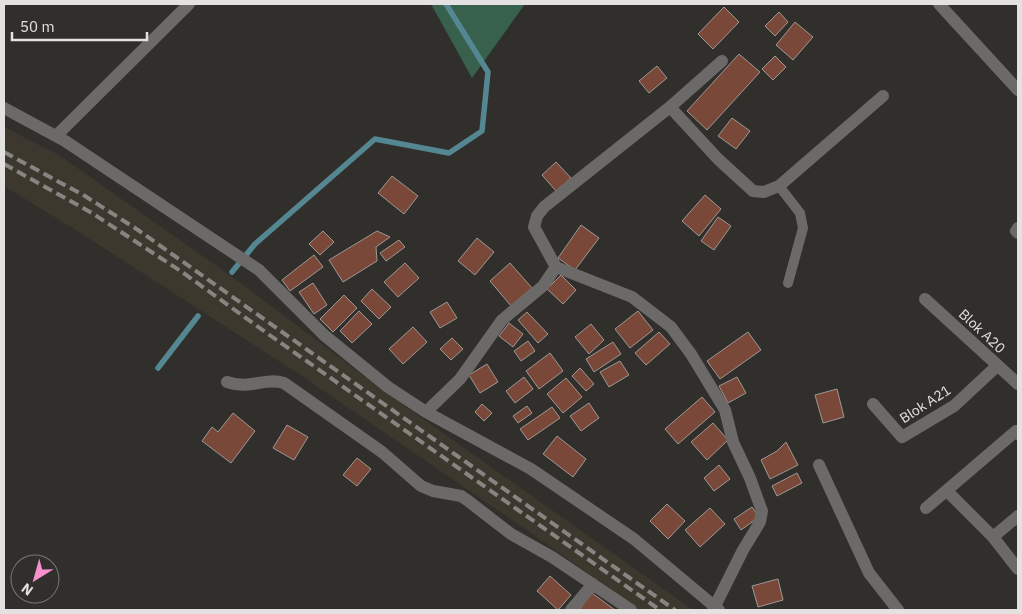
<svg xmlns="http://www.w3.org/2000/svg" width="1022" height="614" font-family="'IBM Plex Sans',sans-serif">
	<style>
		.built { fill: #3d382e }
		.green { fill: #37604d }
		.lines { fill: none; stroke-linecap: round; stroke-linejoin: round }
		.stream { stroke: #558792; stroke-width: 5.5 }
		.building { fill: #7a4839; stroke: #9e9896 }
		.service { stroke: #6c6969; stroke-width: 10 }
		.minor { stroke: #6c6969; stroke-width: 12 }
		.rail { stroke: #878582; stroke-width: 4; stroke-dasharray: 10 5; stroke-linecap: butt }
		.labels { text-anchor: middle; stroke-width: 4; stroke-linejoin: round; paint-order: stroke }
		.street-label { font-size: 14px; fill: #e4e2e0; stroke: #312f2b }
	</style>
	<rect width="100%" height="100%" fill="#312f2b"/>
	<path class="built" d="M 4,127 L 59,155 L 238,281 L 392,397 L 693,610 L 639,610 L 537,537 L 296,372 L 79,232 L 4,186 Z"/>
	<path class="green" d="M 431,4 L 525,4 L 472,78 Z"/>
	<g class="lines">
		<path class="stream" d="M 232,272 L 255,244 L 375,139 L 449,153 L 482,131 L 488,72 L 446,4
			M 158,368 L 198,316"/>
	</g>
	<path class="building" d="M 724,7 L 739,22 L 713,49 L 698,34 Z
		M 779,12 L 788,22 L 775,36 L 765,26 Z
		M 795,22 L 813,37 L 793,60 L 776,45 Z
		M 739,54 L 760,72 L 707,130 L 687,111 Z
		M 775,56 L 786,67 L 773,80 L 762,69 Z
		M 657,66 L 667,78 L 649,93 L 639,81 Z
		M 732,118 L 750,131 L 736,149 L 718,136 Z
		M 556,162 L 571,178 L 556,191 L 542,175 Z
		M 392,176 L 418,196 L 404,214 L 378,193 Z
		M 705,195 L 721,209 L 699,236 L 682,221 Z
		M 718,217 L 731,226 L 714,250 L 701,241 Z
		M 581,225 L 599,238 L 575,270 L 558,258 Z
		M 323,231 L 334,242 L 320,255 L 309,244 Z
		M 377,231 L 390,237 L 376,247 L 377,261 L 343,282 L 329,260 Z
		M 477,238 L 494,252 L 475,275 L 458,261 Z
		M 399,240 L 405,247 L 386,261 L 380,253 Z
		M 314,255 L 323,267 L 290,291 L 282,280 Z
		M 405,263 L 419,278 L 398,297 L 384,282 Z
		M 510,263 L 532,288 L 511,306 L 490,281 Z
		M 561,275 L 576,290 L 563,304 L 547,289 Z
		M 313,283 L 327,305 L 314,314 L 299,292 Z
		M 372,289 L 391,307 L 379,319 L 361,301 Z
		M 344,295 L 357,308 L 333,332 L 320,319 Z
		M 447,302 L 457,318 L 440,328 L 430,312 Z
		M 359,311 L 372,324 L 352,343 L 340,331 Z
		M 638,311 L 653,330 L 630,348 L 615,329 Z
		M 527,312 L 548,334 L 538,343 L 518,320 Z
		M 509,323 L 523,334 L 513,347 L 499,336 Z
		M 591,324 L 604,340 L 589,354 L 575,337 Z
		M 413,327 L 427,342 L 403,364 L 389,349 Z
		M 659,332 L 670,344 L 646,365 L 635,353 Z
		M 748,332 L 761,350 L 720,379 L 707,361 Z
		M 452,338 L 463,349 L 451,360 L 440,349 Z
		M 528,341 L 535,351 L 521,361 L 514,351 Z
		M 613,342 L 621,354 L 594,372 L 586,359 Z
		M 550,353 L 563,371 L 539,389 L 526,371 Z
		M 620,361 L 629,375 L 609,387 L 600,372 Z
		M 487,364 L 498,382 L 480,393 L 469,375 Z
		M 580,368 L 594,384 L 586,391 L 572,376 Z
		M 524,377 L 533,389 L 515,403 L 506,391 Z
		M 737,377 L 746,393 L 728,403 L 719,386 Z
		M 566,378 L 582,397 L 563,413 L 547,394 Z
		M 837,389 L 844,417 L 823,423 L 815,395 Z
		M 702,397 L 715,412 L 678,444 L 665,429 Z
		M 589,403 L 599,418 L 581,431 L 570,416 Z
		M 482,404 L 492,413 L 484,421 L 475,412 Z
		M 527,406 L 532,413 L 518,423 L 513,416 Z
		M 552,407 L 560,418 L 528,440 L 520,429 Z
		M 233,413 L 255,431 L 231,463 L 202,441 L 212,427 L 218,432 Z
		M 713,423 L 728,440 L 707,460 L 691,442 Z
		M 287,425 L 308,437 L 294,460 L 273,448 Z
		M 557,436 L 586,459 L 573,477 L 543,454 Z
		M 786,442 L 798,465 L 770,479 L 761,460 L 777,451 Z
		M 357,458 L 371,469 L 357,486 L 343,475 Z
		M 719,465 L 730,479 L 714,491 L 704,478 Z
		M 797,473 L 802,483 L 777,496 L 772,486 Z
		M 667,504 L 685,521 L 668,539 L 650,521 Z
		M 752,507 L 759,517 L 741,530 L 734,519 Z
		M 710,508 L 725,524 L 700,547 L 685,530 Z
		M 550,576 L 571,595 L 558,610 L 537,591 Z
		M 778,579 L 783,600 L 758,607 L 752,586 Z
		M 592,593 L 615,610 L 579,610 Z"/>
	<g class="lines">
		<path class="service" d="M 779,186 L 800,213 L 803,228 L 788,283"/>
		<path class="minor" d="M 939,4 L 1018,90
			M 670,107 L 718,159 L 753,191 L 764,192 L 779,186 L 883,96
			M 4,108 L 65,141 L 259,270 L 324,335 L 388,387 L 426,412 L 531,469 L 634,539 L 719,610
			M 56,136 L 189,4
			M 1018,228 L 1016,231 L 1018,233
			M 556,267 L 534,227 L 537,216 L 544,207 L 670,107 L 722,61
			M 925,299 L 1018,384
			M 227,382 C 250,390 264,377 284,383 L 382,452 L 421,486 L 433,491 L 461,496 L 467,500 L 511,534 L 552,557 L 631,610
			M 873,404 L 902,437 L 954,406 L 997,366
			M 426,412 L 460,379 L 502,320 L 543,286 L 556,267 L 632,297 L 671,327 L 691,354 L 725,410 L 733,442 L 750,478 L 762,511 L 760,522 L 743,550 L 713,610
			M 819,465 L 869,573 L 898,610
			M 947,491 L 993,537 L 1018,569
			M 926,508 L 1016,431 L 1018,434
			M 993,537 L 1018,516
			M 571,610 L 593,584"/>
		<path class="rail" d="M 4,152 L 85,196 L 138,230 L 675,610
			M 4,164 L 92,213 L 182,272 L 271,336 L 660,610"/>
	</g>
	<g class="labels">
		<g class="street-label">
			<text transform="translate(982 331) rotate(43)" y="5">Blok A20</text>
			<text transform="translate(925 404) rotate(-33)" y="5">Blok A21</text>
		</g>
	</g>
	<rect width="1022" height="614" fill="none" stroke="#e4e2e0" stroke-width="10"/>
	<g transform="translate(35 579) rotate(217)"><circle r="24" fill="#312f2b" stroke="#797773"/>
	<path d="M0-4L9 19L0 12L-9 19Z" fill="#f890cd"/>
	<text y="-8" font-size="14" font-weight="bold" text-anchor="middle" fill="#e4e2e0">N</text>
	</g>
	<path d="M12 32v8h135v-8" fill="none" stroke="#e4e2e0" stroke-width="2.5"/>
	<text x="20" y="32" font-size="15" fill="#e4e2e0" stroke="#312f2b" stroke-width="4" paint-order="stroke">50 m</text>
</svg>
